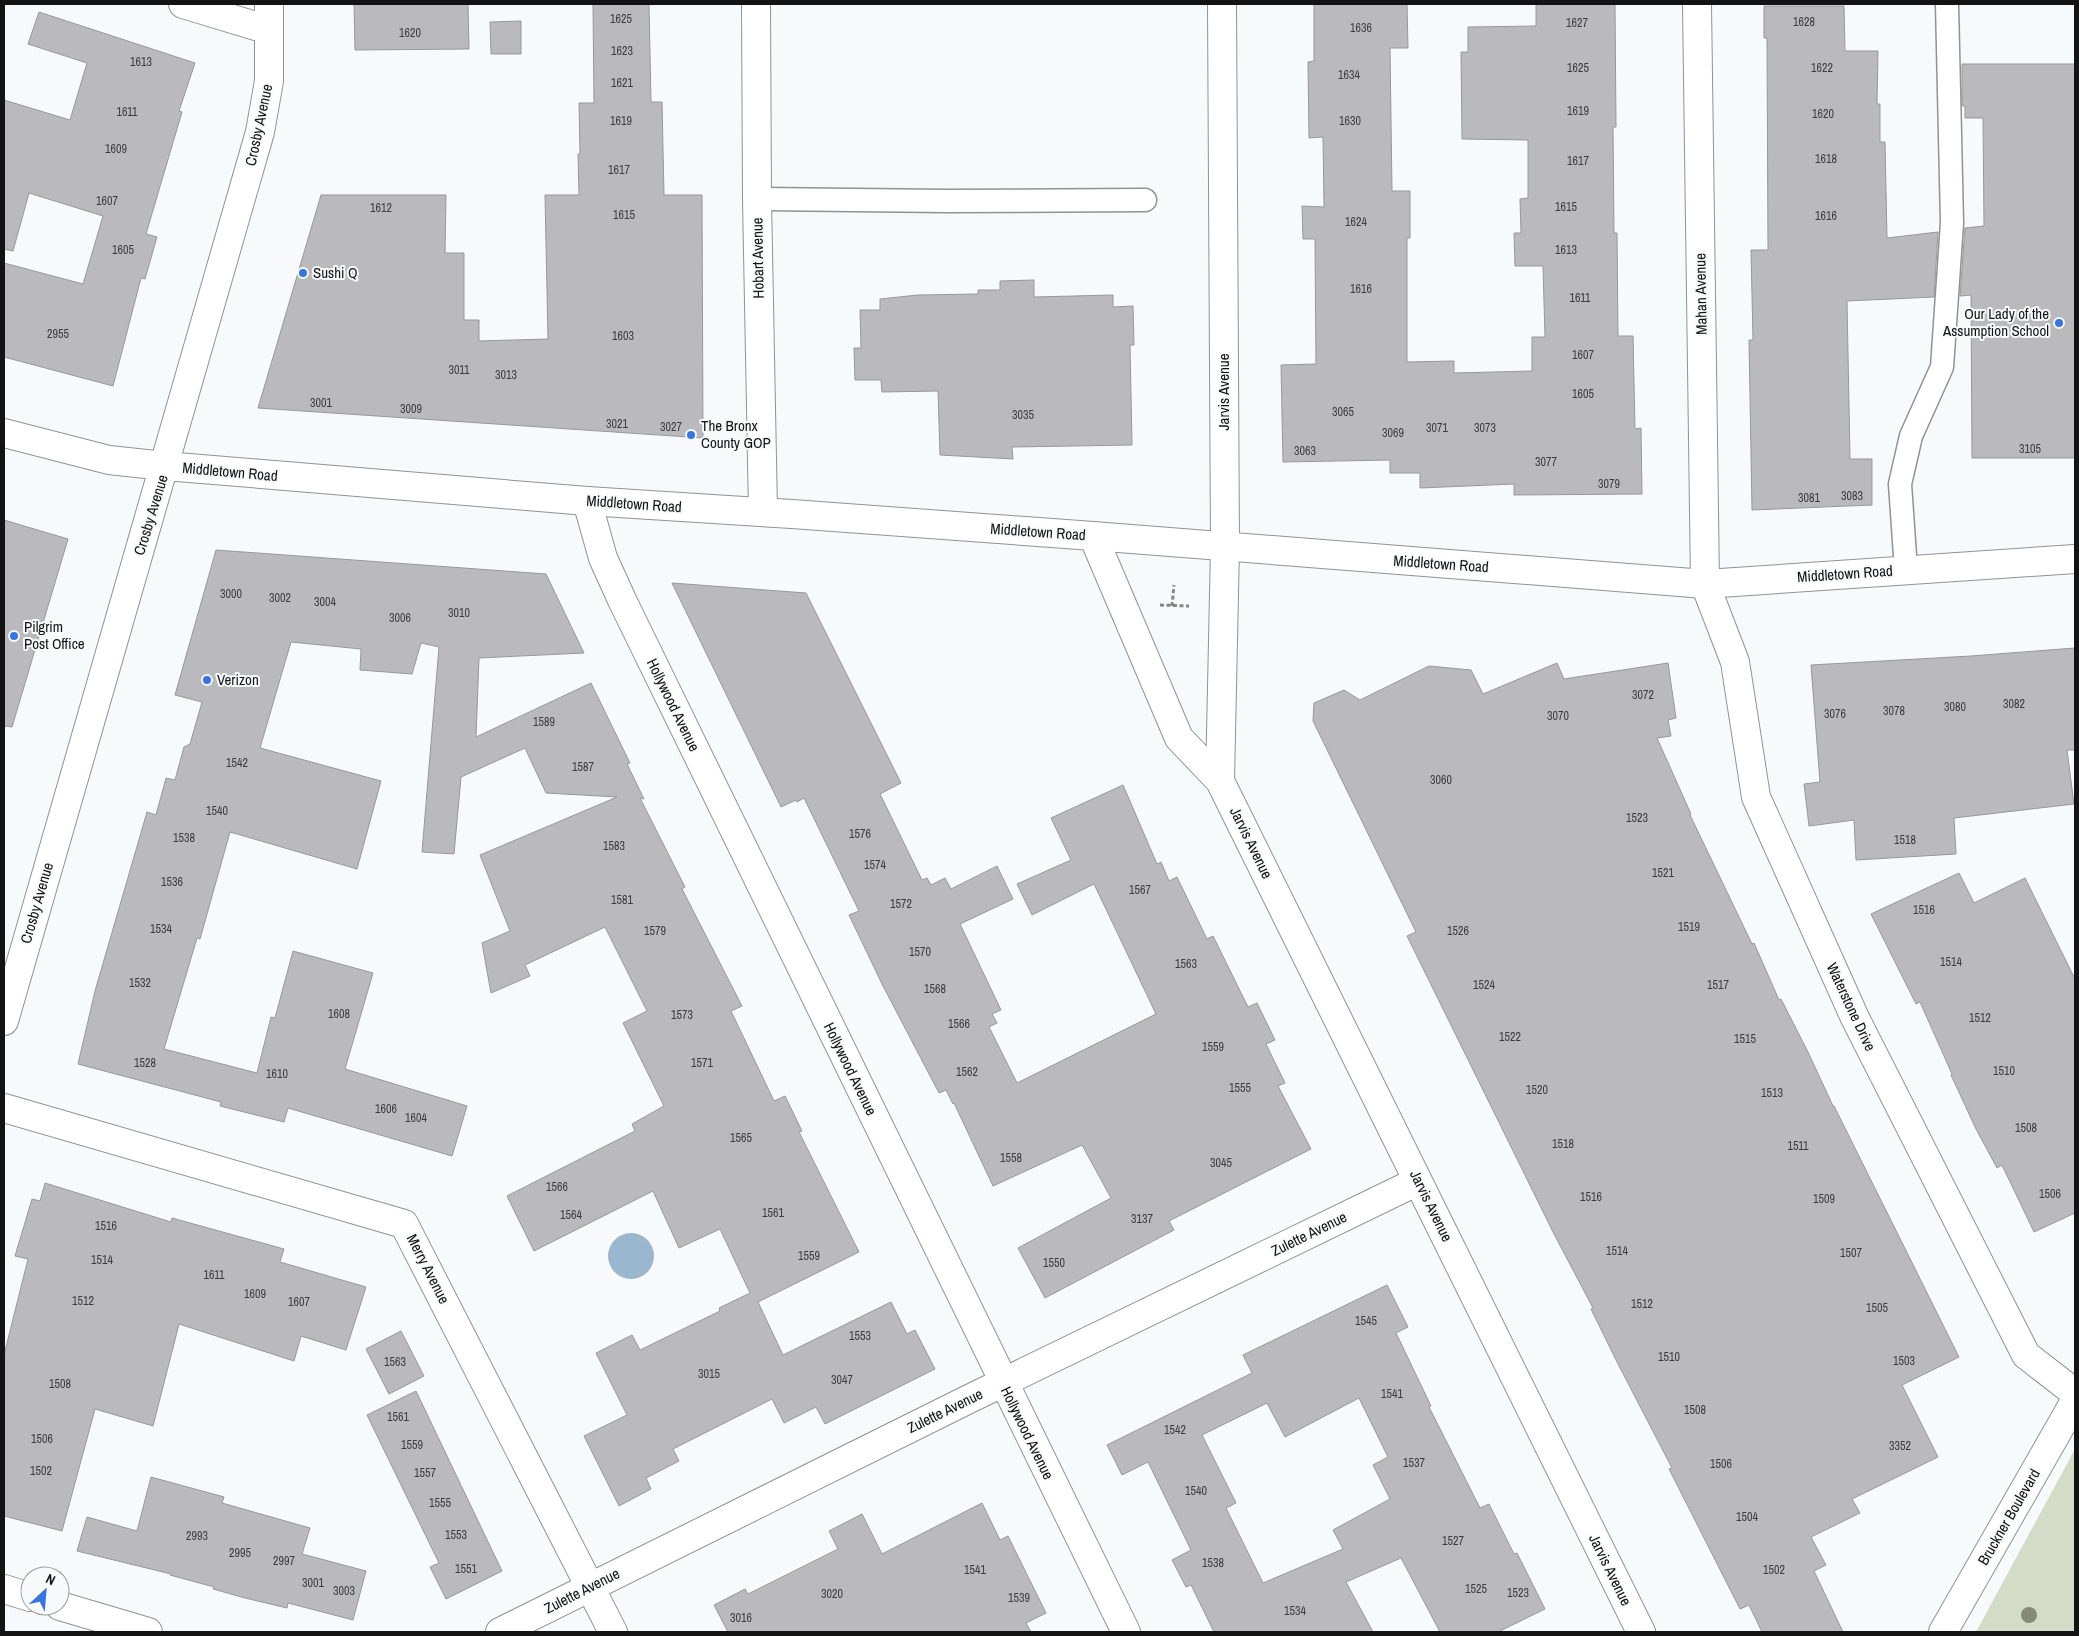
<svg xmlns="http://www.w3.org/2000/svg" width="2079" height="1636" font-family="'Archivo Narrow',sans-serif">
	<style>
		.green { fill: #d4dcc7 }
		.water { fill: #9bb6cf }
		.building { fill: #bab9bb; stroke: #989799; fill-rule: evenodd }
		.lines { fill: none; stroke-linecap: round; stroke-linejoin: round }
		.lane-casing { stroke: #919294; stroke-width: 25 }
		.street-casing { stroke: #919294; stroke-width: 30 }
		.secondary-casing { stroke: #919294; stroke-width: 30 }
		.path { stroke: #878789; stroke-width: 3; stroke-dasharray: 4 2.5; stroke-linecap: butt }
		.lane { stroke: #fff; stroke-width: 22 }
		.street { stroke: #fff; stroke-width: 28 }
		.secondary { stroke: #fff; stroke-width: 28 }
		.tree { fill: #848a76 }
		.poi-dot { fill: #3674e2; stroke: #f8f9fb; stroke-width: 2 }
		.labels { text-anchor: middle; stroke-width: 4; stroke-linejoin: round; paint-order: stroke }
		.number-label { font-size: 12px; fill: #3d3c3e }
		.street-label { font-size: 15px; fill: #131314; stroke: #f8f9fb }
		.poi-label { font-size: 15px; fill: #131314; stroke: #f8f9fb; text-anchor: start }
	</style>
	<rect width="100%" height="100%" fill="#f8f9fb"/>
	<path class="green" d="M 2075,1449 L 2075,1632 L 1976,1632 Z"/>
	<path class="water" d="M608 1256a23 23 0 1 1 46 0a23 23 0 1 1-46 0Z"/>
	<path class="building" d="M 354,4 L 468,4 L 469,49 L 355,50 Z
		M 593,4 L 649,4 L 651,102 L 662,102 L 664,195 L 702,195 L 703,438 L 258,408 L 321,195 L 446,195 L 445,253 L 464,253 L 464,320 L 479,320 L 479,341 L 548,339 L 545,195 L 579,195 L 578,154 L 580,154 L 579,103 L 594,103 Z
		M 1314,4 L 1407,4 L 1408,48 L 1390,48 L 1392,191 L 1410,191 L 1410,238 L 1407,238 L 1407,362 L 1454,361 L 1454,373 L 1532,371 L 1532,337 L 1545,337 L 1543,266 L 1515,266 L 1514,233 L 1521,233 L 1520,199 L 1528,198 L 1528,140 L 1462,139 L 1461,52 L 1468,52 L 1468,27 L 1536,26 L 1536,4 L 1615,4 L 1616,127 L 1613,127 L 1614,233 L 1617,233 L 1618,336 L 1633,336 L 1635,429 L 1641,428 L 1642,494 L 1514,495 L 1514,484 L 1420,488 L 1420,473 L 1390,473 L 1390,460 L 1283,462 L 1281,365 L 1316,364 L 1315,239 L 1303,239 L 1302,206 L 1324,207 L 1323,137 L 1309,138 L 1308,62 L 1314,61 Z
		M 1764,6 L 1844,6 L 1845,51 L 1878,51 L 1877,104 L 1880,104 L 1880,142 L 1885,142 L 1887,238 L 1938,232 L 1934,297 L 1847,301 L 1850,459 L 1872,459 L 1872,505 L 1752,510 L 1749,340 L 1753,340 L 1751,250 L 1768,250 L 1767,38 L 1764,38 Z
		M 39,12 L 195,63 L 179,111 L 182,112 L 146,234 L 157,237 L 145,279 L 141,278 L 113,386 L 4,357 L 4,263 L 83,284 L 103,216 L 29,193 L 13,251 L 4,249 L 4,100 L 70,120 L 87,63 L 28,44 Z
		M 521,21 L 521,54 L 491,54 L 490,22 Z
		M 1962,64 L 2075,64 L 2075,458 L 1972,458 L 1971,295 L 1960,296 L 1965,228 L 1984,226 L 1983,118 L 1965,118 L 1965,107 L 1962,105 Z
		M 1034,280 L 1034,297 L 1113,295 L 1113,307 L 1133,306 L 1134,345 L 1130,345 L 1132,445 L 1012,447 L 1013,459 L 940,455 L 938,391 L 882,392 L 881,380 L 855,380 L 854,348 L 861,348 L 860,310 L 880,310 L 880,299 L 918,295 L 978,294 L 978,290 L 1000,290 L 1000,281 Z
		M 4,520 L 68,539 L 12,727 L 4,726 Z
		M 216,550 L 546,574 L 584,653 L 479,658 L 476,737 L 591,683 L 630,763 L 627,764 L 644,799 L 640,798 L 685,887 L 682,889 L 742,1006 L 731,1011 L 774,1101 L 785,1096 L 802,1131 L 799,1132 L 859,1252 L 758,1302 L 783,1355 L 891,1302 L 907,1334 L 915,1330 L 935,1369 L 825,1424 L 816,1407 L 784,1423 L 772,1399 L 673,1449 L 679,1461 L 646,1478 L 651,1489 L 619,1506 L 584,1436 L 627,1415 L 596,1353 L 632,1335 L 640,1350 L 720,1311 L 719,1308 L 750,1293 L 720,1229 L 679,1248 L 653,1191 L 534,1251 L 507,1196 L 635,1131 L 632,1124 L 664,1106 L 623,1023 L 647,1011 L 605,927 L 525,965 L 530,976 L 491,993 L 482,943 L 510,931 L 480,855 L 617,797 L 546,793 L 525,748 L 461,777 L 454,854 L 422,852 L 439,647 L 421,643 L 412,674 L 360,670 L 361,649 L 291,642 L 260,748 L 381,781 L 357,869 L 230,832 L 200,939 L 197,938 L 164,1049 L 257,1073 L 271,1017 L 275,1018 L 293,951 L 373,973 L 345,1069 L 467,1106 L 452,1156 L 288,1108 L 284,1122 L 220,1106 L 221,1102 L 78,1064 L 95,991 L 147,812 L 156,815 L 166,778 L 175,780 L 184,747 L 190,744 L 202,702 L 175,695 Z
		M 672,583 L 806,593 L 901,783 L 880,794 L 922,880 L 927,878 L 931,885 L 945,878 L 951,889 L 997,866 L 1013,899 L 960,924 L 1001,1010 L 992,1014 L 997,1023 L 989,1027 L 1017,1083 L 1156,1014 L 1094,884 L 1032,915 L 1017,884 L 1071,860 L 1051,818 L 1123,785 L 1157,864 L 1161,862 L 1169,881 L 1177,877 L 1207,939 L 1213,936 L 1248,1007 L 1257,1003 L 1275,1040 L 1266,1044 L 1285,1083 L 1278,1086 L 1311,1149 L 1169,1221 L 1174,1230 L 1045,1298 L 1018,1248 L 1111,1198 L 1082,1145 L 993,1186 L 954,1103 L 953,1104 L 946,1090 L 939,1093 L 883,986 L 849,915 L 859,911 L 804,798 L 797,802 L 796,800 L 781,807 Z
		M 2075,648 L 2075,750 L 2067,750 L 2074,804 L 1954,818 L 1956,854 L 1856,860 L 1854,820 L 1809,826 L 1804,784 L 1820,782 L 1811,665 L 1971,656 Z
		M 1557,663 L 1564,679 L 1668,663 L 1676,718 L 1668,720 L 1671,736 L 1657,738 L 1691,814 L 1690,815 L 1752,944 L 1754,943 L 1779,1000 L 1781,999 L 1808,1052 L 1833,1106 L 1834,1106 L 1959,1357 L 1902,1385 L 1938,1457 L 1852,1499 L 1860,1513 L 1811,1537 L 1826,1565 L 1814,1571 L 1843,1632 L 1762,1632 L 1749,1605 L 1740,1609 L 1669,1469 L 1672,1468 L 1617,1362 L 1591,1309 L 1593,1308 L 1554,1234 L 1407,936 L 1416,932 L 1313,721 L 1314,703 L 1344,690 L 1360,700 L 1429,666 L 1471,670 L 1483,694 Z
		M 1959,873 L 1974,903 L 2025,878 L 2075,979 L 2075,1213 L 2034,1232 L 2002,1165 L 1997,1168 L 1976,1129 L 1951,1075 L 1952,1074 L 1920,1002 L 1916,1004 L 1871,914 Z
		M 45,1183 L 171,1222 L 172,1218 L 284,1249 L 280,1262 L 366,1287 L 346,1350 L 301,1336 L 294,1361 L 179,1324 L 153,1426 L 95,1409 L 62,1531 L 4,1516 L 4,1355 L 28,1259 L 15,1256 L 32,1199 L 40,1201 Z
		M 1387,1285 L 1408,1327 L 1396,1333 L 1431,1406 L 1429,1407 L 1480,1508 L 1489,1504 L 1514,1554 L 1517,1553 L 1545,1609 L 1498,1632 L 1440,1632 L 1401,1558 L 1346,1582 L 1373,1632 L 1214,1632 L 1191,1585 L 1186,1587 L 1172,1560 L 1191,1550 L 1148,1462 L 1122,1475 L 1107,1445 L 1252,1373 L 1243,1355 ZM 1359,1398 L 1388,1457 L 1373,1465 L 1390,1499 L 1333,1530 L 1343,1549 L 1263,1583 L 1226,1508 L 1236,1503 L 1202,1435 L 1267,1403 L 1285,1437 Z
		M 401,1331 L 424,1376 L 389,1394 L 366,1349 Z
		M 416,1391 L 502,1571 L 446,1599 L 430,1567 L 439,1563 L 367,1415 Z
		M 151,1477 L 224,1497 L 222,1503 L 310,1528 L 302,1554 L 366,1571 L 353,1620 L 288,1603 L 287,1608 L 245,1598 L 213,1589 L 214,1587 L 170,1575 L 171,1574 L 77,1551 L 87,1517 L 137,1531 Z
		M 982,1503 L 1000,1540 L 1008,1536 L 1046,1613 L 1026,1623 L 1031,1632 L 728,1632 L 714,1605 L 745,1589 L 748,1594 L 838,1549 L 829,1531 L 862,1514 L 882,1554 Z"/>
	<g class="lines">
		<defs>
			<path id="lane" d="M 757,199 L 946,201 L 1145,200
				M 1906,570 L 1900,484 L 1911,436 L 1942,367 L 1952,223 L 1947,4"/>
			<path id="street" d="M 183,4 L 269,30
				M 756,4 L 757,199 L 763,512
				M 1697,4 L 1705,584 L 1735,662 L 1756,797 L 1855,1018 L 2026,1355 L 2075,1393
				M 587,501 L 603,558 L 622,600 L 1126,1632
				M 1093,536 L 1179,738 L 1220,781 L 1641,1632
				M 1220,781 L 1225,547 L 1222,4
				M 4,1108 L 404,1224 L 613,1632
				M 4,1589 L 30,1597
				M 60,1606 L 148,1632
				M 500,1632 L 969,1399 L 1418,1181"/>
			<path id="secondary" d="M 4,433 L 109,460 L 165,466 L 587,501 L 792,514 L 1093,536 L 1705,584 L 2075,559
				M 4,1021 L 260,132 L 269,81 L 269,4
				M 1943,1632 L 2075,1401"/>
		</defs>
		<use href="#lane" class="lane-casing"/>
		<use href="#street" class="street-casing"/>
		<use href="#secondary" class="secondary-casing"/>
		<path class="path" d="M 1160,605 L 1189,606
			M 1172,606 L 1174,585"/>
		<use href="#lane" class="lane"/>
		<use href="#street" class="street"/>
		<use href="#secondary" class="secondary"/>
	</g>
	<circle class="tree" cx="2029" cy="1615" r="8"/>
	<g class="poi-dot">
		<circle cx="303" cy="273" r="5"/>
		<circle cx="2059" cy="323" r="5"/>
		<circle cx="691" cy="435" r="5"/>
		<circle cx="14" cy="636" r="5"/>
		<circle cx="207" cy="680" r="5"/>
	</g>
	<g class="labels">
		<g class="number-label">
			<text x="621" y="23">1625</text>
			<text x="1804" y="26">1628</text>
			<text x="1577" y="27">1627</text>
			<text x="1361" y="32">1636</text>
			<text x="410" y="37">1620</text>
			<text x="622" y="55">1623</text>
			<text x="141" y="66">1613</text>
			<text x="1578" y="72">1625</text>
			<text x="1822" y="72">1622</text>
			<text x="1349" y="79">1634</text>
			<text x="622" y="87">1621</text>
			<text x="1578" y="115">1619</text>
			<text x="127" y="116">1611</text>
			<text x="1823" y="118">1620</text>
			<text x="621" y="125">1619</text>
			<text x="1350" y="125">1630</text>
			<text x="116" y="153">1609</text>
			<text x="1826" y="163">1618</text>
			<text x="1578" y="165">1617</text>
			<text x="619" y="174">1617</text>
			<text x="107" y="205">1607</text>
			<text x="1566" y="211">1615</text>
			<text x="381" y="212">1612</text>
			<text x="624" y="219">1615</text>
			<text x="1826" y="220">1616</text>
			<text x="1356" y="226">1624</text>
			<text x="123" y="254">1605</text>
			<text x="1566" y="254">1613</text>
			<text x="1361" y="293">1616</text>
			<text x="1580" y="302">1611</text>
			<text x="58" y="338">2955</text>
			<text x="623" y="340">1603</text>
			<text x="1583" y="359">1607</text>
			<text x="459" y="374">3011</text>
			<text x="506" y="379">3013</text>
			<text x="1583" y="398">1605</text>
			<text x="321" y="407">3001</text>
			<text x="411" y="413">3009</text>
			<text x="1343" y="416">3065</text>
			<text x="1023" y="419">3035</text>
			<text x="617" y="428">3021</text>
			<text x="671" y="431">3027</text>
			<text x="1437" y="432">3071</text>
			<text x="1485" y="432">3073</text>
			<text x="1393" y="437">3069</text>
			<text x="2030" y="453">3105</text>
			<text x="1305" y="455">3063</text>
			<text x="1546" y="466">3077</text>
			<text x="1609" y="488">3079</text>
			<text x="1852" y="500">3083</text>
			<text x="1809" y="502">3081</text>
			<text x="231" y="598">3000</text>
			<text x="280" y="602">3002</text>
			<text x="325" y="606">3004</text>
			<text x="459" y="617">3010</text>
			<text x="400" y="622">3006</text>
			<text x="1643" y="699">3072</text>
			<text x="2014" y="708">3082</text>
			<text x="1955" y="711">3080</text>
			<text x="1894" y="715">3078</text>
			<text x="1835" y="718">3076</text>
			<text x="1558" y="720">3070</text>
			<text x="544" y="726">1589</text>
			<text x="237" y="767">1542</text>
			<text x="583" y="771">1587</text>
			<text x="1441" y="784">3060</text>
			<text x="217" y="815">1540</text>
			<text x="1637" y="822">1523</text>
			<text x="860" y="838">1576</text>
			<text x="184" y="842">1538</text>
			<text x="1905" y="844">1518</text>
			<text x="614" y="850">1583</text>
			<text x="875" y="869">1574</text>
			<text x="1663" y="877">1521</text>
			<text x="172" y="886">1536</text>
			<text x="1140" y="894">1567</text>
			<text x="622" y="904">1581</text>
			<text x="901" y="908">1572</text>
			<text x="1924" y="914">1516</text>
			<text x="1689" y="931">1519</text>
			<text x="161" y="933">1534</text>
			<text x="655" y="935">1579</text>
			<text x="1458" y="935">1526</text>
			<text x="920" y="956">1570</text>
			<text x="1951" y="966">1514</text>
			<text x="1186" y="968">1563</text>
			<text x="140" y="987">1532</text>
			<text x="1484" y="989">1524</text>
			<text x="1718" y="989">1517</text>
			<text x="935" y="993">1568</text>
			<text x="339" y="1018">1608</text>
			<text x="682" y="1019">1573</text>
			<text x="1980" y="1022">1512</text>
			<text x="959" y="1028">1566</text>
			<text x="1510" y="1041">1522</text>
			<text x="1745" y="1043">1515</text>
			<text x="1213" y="1051">1559</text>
			<text x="145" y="1067">1528</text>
			<text x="702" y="1067">1571</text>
			<text x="2004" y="1075">1510</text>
			<text x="967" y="1076">1562</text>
			<text x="277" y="1078">1610</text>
			<text x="1240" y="1092">1555</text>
			<text x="1537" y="1094">1520</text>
			<text x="1772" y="1097">1513</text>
			<text x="386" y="1113">1606</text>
			<text x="416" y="1122">1604</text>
			<text x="2026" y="1132">1508</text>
			<text x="741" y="1142">1565</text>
			<text x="1563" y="1148">1518</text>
			<text x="1798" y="1150">1511</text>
			<text x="1011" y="1162">1558</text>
			<text x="1221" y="1167">3045</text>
			<text x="557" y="1191">1566</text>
			<text x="2050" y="1198">1506</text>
			<text x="1591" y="1201">1516</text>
			<text x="1824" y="1203">1509</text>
			<text x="773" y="1217">1561</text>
			<text x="571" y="1219">1564</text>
			<text x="1142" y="1223">3137</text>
			<text x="106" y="1230">1516</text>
			<text x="1617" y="1255">1514</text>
			<text x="1851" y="1257">1507</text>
			<text x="809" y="1260">1559</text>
			<text x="102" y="1264">1514</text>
			<text x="1054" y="1267">1550</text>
			<text x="214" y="1279">1611</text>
			<text x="255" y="1298">1609</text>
			<text x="83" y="1305">1512</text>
			<text x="299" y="1306">1607</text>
			<text x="1642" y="1308">1512</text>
			<text x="1877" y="1312">1505</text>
			<text x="1366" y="1325">1545</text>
			<text x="860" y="1340">1553</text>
			<text x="1669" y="1361">1510</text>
			<text x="1904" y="1365">1503</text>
			<text x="395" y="1366">1563</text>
			<text x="709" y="1378">3015</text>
			<text x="842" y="1384">3047</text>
			<text x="60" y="1388">1508</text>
			<text x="1392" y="1398">1541</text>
			<text x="1695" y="1414">1508</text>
			<text x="398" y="1421">1561</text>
			<text x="1175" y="1434">1542</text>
			<text x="42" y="1443">1506</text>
			<text x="412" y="1449">1559</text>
			<text x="1900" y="1450">3352</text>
			<text x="1414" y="1467">1537</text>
			<text x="1721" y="1468">1506</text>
			<text x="41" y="1475">1502</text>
			<text x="425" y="1477">1557</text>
			<text x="1196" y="1495">1540</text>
			<text x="440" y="1507">1555</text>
			<text x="1747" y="1521">1504</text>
			<text x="456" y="1539">1553</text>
			<text x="197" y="1540">2993</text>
			<text x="1453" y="1545">1527</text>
			<text x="240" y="1557">2995</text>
			<text x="284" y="1565">2997</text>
			<text x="1213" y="1567">1538</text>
			<text x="466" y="1573">1551</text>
			<text x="975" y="1574">1541</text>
			<text x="1774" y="1574">1502</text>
			<text x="313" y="1587">3001</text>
			<text x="1476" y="1593">1525</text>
			<text x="344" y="1595">3003</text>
			<text x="1518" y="1597">1523</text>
			<text x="832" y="1598">3020</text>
			<text x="1019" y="1602">1539</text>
			<text x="1295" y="1615">1534</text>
			<text x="741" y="1622">3016</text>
		</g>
		<g class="street-label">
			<text transform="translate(259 125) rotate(-78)" y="5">Crosby Avenue</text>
			<text transform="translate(758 258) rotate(-91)" y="5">Hobart Avenue</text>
			<text transform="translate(1701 294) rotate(-91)" y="5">Mahan Avenue</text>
			<text transform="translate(1224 392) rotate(-90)" y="5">Jarvis Avenue</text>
			<text transform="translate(230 472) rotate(5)" y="5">Middletown Road</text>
			<text transform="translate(634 504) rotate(4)" y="5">Middletown Road</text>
			<text transform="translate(151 515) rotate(-73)" y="5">Crosby Avenue</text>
			<text transform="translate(1038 532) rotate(4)" y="5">Middletown Road</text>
			<text transform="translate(1441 564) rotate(4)" y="5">Middletown Road</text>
			<text transform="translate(1845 574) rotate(-4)" y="5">Middletown Road</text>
			<text transform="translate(673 705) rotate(64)" y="5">Hollywood Avenue</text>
			<text transform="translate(1251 843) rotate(64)" y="5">Jarvis Avenue</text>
			<text transform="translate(37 903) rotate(-74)" y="5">Crosby Avenue</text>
			<text transform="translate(1851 1007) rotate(65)" y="5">Waterstone Drive</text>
			<text transform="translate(850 1069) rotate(64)" y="5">Hollywood Avenue</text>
			<text transform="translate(1431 1206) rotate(64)" y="5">Jarvis Avenue</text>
			<text transform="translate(1309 1234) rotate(-26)" y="5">Zulette Avenue</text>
			<text transform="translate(428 1269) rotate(63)" y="5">Merry Avenue</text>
			<text transform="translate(945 1411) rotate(-26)" y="5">Zulette Avenue</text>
			<text transform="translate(1027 1433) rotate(64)" y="5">Hollywood Avenue</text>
			<text transform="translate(2009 1517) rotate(-60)" y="5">Bruckner Boulevard</text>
			<text transform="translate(1610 1570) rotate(64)" y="5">Jarvis Avenue</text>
			<text transform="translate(582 1591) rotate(-27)" y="5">Zulette Avenue</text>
		</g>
		<g class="poi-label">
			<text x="313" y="278">Sushi Q</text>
			<text x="2049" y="319" text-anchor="end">Our Lady of the<tspan x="2049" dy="17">Assumption School</tspan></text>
			<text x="701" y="431">The Bronx<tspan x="701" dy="17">County GOP</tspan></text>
			<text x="24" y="632">Pilgrim<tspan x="24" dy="17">Post Office</tspan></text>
			<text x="217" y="685">Verizon</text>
		</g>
	</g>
	<rect width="2079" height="1636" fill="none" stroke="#131314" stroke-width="10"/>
	<g transform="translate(45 1591) rotate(26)"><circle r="24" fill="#f8f9fb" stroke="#9c9d9f"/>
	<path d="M0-4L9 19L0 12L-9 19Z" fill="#3674e2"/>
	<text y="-8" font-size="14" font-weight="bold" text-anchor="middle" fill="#131314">N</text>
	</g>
</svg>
